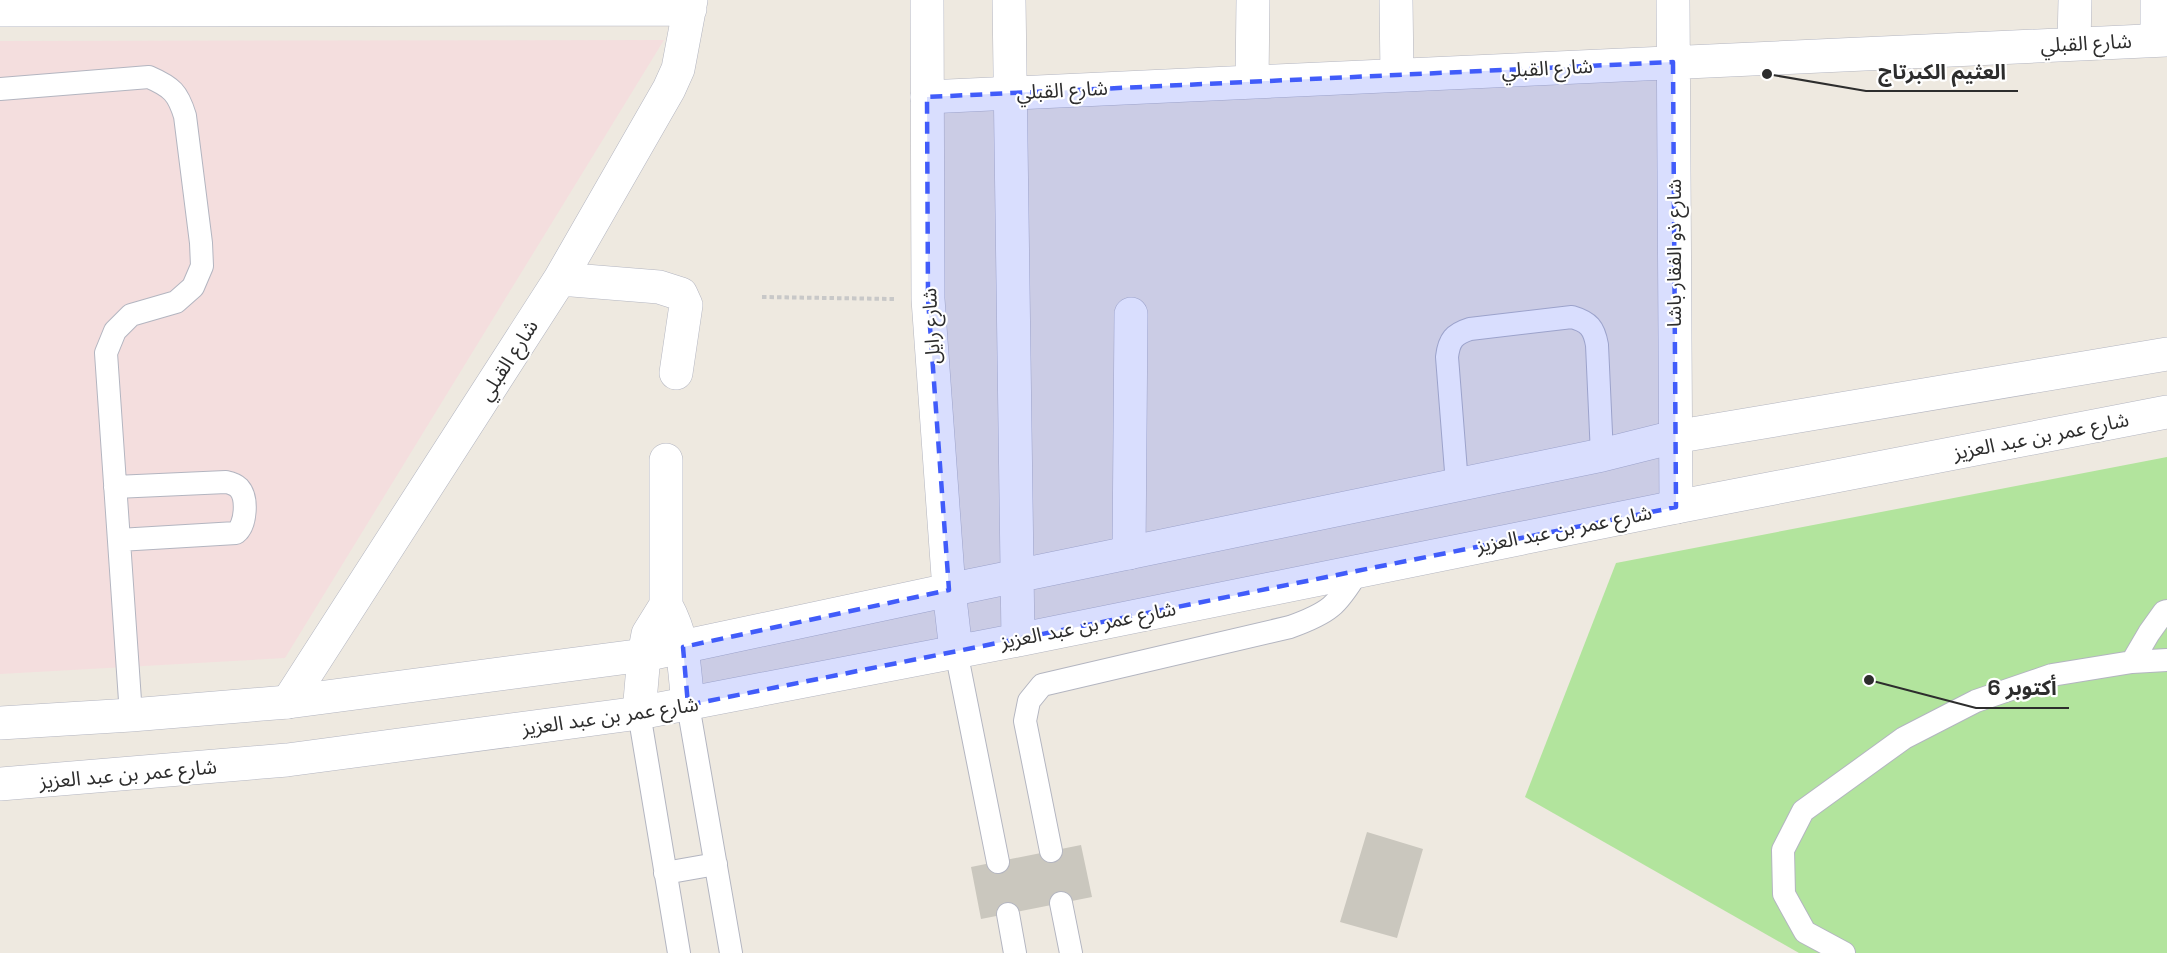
<svg xmlns="http://www.w3.org/2000/svg" width="2167" height="953" font-family="'Space Grotesk','Noto Sans Arabic',sans-serif">
	<style>
		.medical { fill: #f4dede }
		.green { fill: #b2e49d }
		.building { fill: #cac7be }
		.lines { fill: none; stroke-linecap: round; stroke-linejoin: round }
		.lane-casing { stroke: #b3b5c0; stroke-width: 24 }
		.street-casing { stroke: #b3b5c0; stroke-width: 34 }
		.secondary-casing { stroke: #b3b5c0; stroke-width: 34 }
		.path { stroke: #c8c8c8; stroke-width: 4; stroke-dasharray: 4.5 3; stroke-linecap: butt }
		.lane { stroke: #fff; stroke-width: 22 }
		.street { stroke: #fff; stroke-width: 33 }
		.secondary { stroke: #fff; stroke-width: 33 }
		.marked { fill: #415cfa; fill-opacity: 0.2; stroke: #415cfa; stroke-width: 4.5; stroke-dasharray: 12 8; stroke-linejoin: round }
		.labels { text-anchor: middle; stroke-width: 4.5; stroke-linejoin: round; paint-order: stroke }
		.street-label { font-size: 20px; fill: #2d2d2d; stroke: #fff }
		.leader { fill: none; stroke: #2d2d2d; stroke-width: 2 }
		.callout-dot { fill: #2d2d2d; stroke: #fff; stroke-width: 2 }
		.callout-label { font-size: 21px; text-anchor: middle; font-weight: bold; fill: #2d2d2d; stroke: #fff; stroke-width: 4.5; stroke-linejoin: round; paint-order: stroke }
	</style>
	<rect width="100%" height="100%" fill="#eee9e0"/>
	<path class="medical" d="M 664,40 L 285,658 L 0,674 L 0,41 Z"/>
	<path class="green" d="M 2167,457 L 2167,953 L 1799,953 L 1525,797 L 1616,563 Z"/>
	<path class="building" d="M 1367,832 L 1423,849 L 1397,938 L 1340,922 Z
		M 1081,845 L 1092,897 L 981,919 L 971,867 Z"/>
	<g class="lines">
		<defs>
			<path id="lane" d="M 0,89 L 149,77 C 172,87 178,93 185,116 L 201,243 L 202,266 L 193,287 L 176,302 L 131,315 L 115,331 L 106,353 L 131,715
				M 1457,484 L 1447,357 C 1449,340 1454,334 1470,329 L 1572,317 C 1589,322 1594,328 1597,345 L 1602,455
				M 115,487 L 226,482 C 231,483 235,484 239,488 C 248,498 246,525 236,533 L 119,540
				M 956,651 L 998,862
				M 2132,662 L 2149,633 L 2164,612 L 2167,611
				M 688,705 L 731,953
				M 639,713 L 679,953
				M 1051,851 L 1025,721 L 1029,701 L 1042,685 L 1290,627 C 1329,613 1337,606 1358,571
				M 665,873 L 716,864
				M 1061,903 L 1071,953
				M 1008,914 L 1015,953
				M 1844,953 L 1805,932 L 1784,894 L 1783,850 L 1803,811 L 1904,738 L 1976,701 L 2052,675 L 2132,662 L 2167,660"/>
			<path id="street" d="M 1396,0 L 1397,75
				M 1673,0 L 1676,507
				M 2157,0 L 2157,40
				M 0,10 L 690,9
				M 2074,44 L 2075,0
				M 1252,82 L 1253,0
				M 927,97 L 2167,40
				M 560,279 L 659,287 L 681,294 L 686,305 L 676,373
				M 666,460 L 666,605 C 685,640 684,667 688,705
				M 1129,553 L 1131,314
				M 288,702 L 560,279 L 669,89 L 678,69 L 691,0
				M 639,713 L 644,655 L 648,634 L 666,605"/>
			<path id="secondary" d="M 927,0 L 928,299 L 949,590 L 956,651
				M 1009,0 L 1018,640
				M 0,723 L 131,715 L 288,702 L 644,655 L 949,590 L 1602,455 L 1674,437 L 2167,354
				M 0,784 L 287,760 L 639,713 L 1018,640 L 1676,507 L 2167,412"/>
		</defs>
		<use href="#lane" class="lane-casing"/>
		<use href="#street" class="street-casing"/>
		<use href="#secondary" class="secondary-casing"/>
		<path class="path" d="M 762,297 L 894,299"/>
		<use href="#lane" class="lane"/>
		<use href="#street" class="street"/>
		<use href="#secondary" class="secondary"/>
	</g>
	<path class="marked" d="M 1673,62 L 1676,507 L 688,705 L 683,647 L 949,590 L 928,299 L 927,97 Z"/>
	<g class="labels">
		<g class="street-label">
			<text transform="translate(2086 43) rotate(-3)" y="7">شارع القبلي</text>
			<text transform="translate(1547 68) rotate(-3)" y="7">شارع القبلي</text>
			<text transform="translate(1062 90) rotate(-3)" y="7">شارع القبلي</text>
			<text transform="translate(1674 253) rotate(-90)" y="7">شارع ذو الفقار باشا</text>
			<text transform="translate(931 326) rotate(-93)" y="7">شارع رايل</text>
			<text transform="translate(508 360) rotate(-57)" y="7">شارع القبلي</text>
			<text transform="translate(2041 436) rotate(-11)" y="7">شارع عمر بن عبد العزيز</text>
			<text transform="translate(1564 529) rotate(-11)" y="7">شارع عمر بن عبد العزيز</text>
			<text transform="translate(1088 625) rotate(-11)" y="7">شارع عمر بن عبد العزيز</text>
			<text transform="translate(610 716) rotate(-8)" y="7">شارع عمر بن عبد العزيز</text>
			<text transform="translate(128 774) rotate(-5)" y="7">شارع عمر بن عبد العزيز</text>
		</g>
	</g>
	<path class="leader" d="M1767 74L1866 91H2018M1869 680L1976 708H2069"/>
	<g class="callout-dot">
		<circle cx="1767" cy="74" r="6"/>
		<circle cx="1869" cy="680" r="6"/>
	</g>
	<g class="callout-label">
		<text x="1942" y="79">العثيم الكبرتاج</text>
		<text x="2022" y="695">6 أكتوبر</text>
	</g>
</svg>
